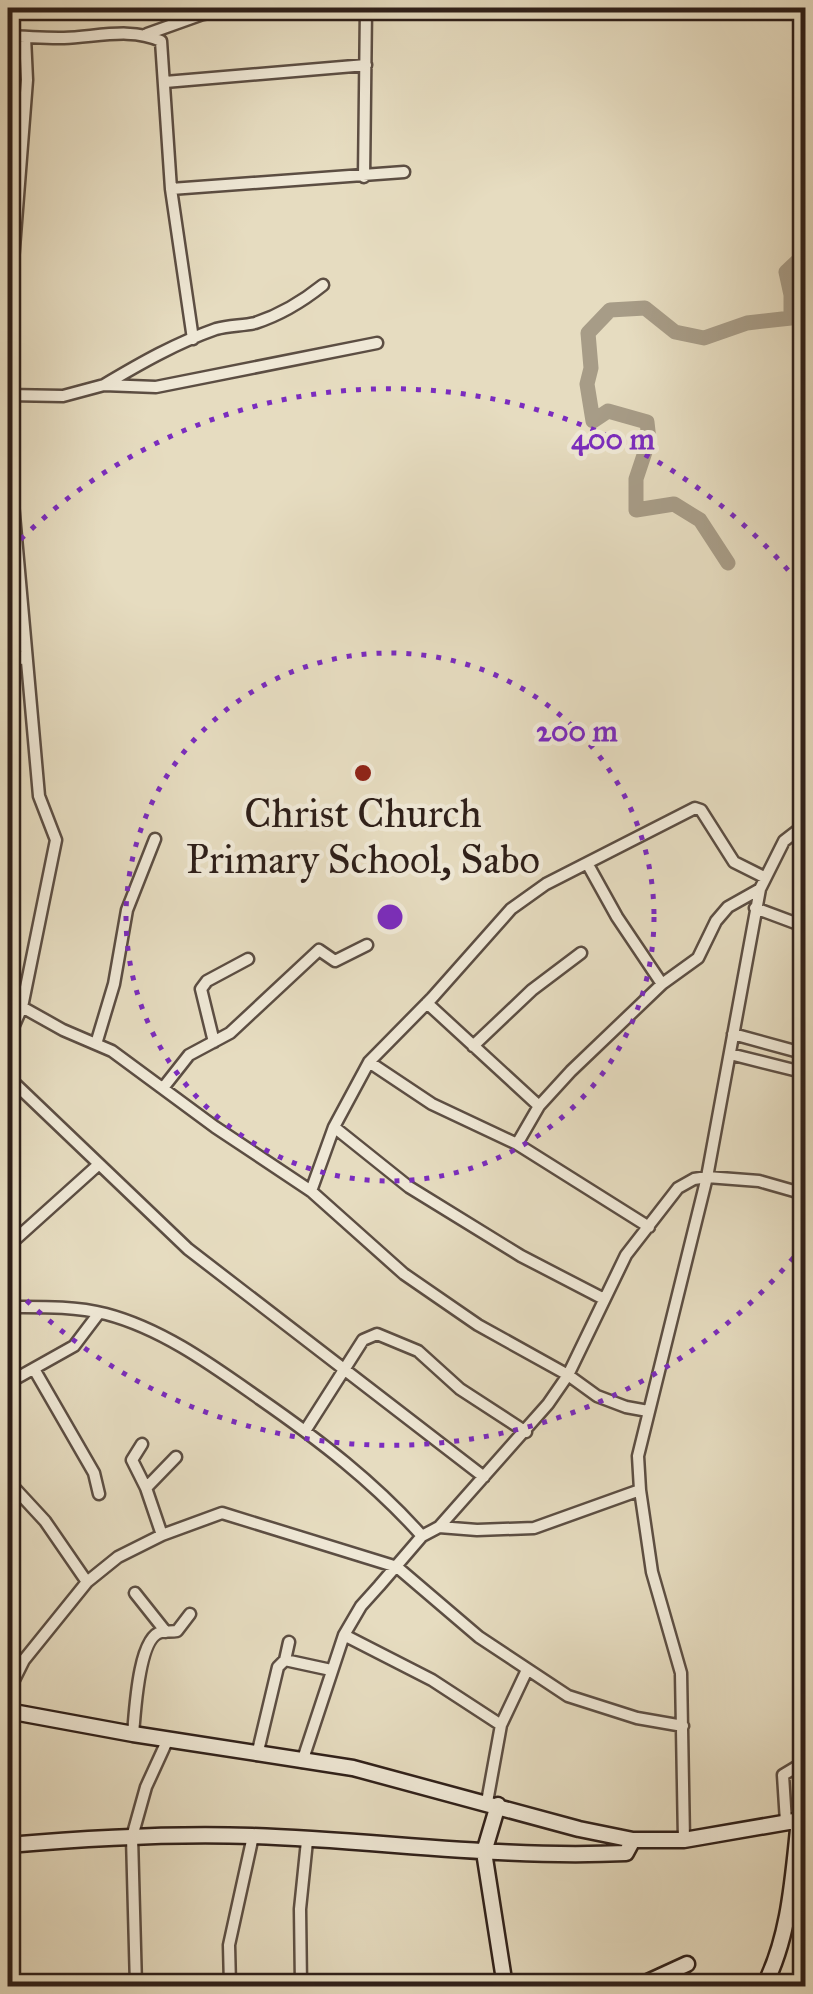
<svg xmlns="http://www.w3.org/2000/svg" width="813" height="1994" font-family="'IM FELL Great Primer',serif">
	<style>
		.lines { fill: none; stroke-linecap: round; stroke-linejoin: round }
		.river { stroke: #a79c87; stroke-width: 15 }
		.street-casing { stroke: #5c4e43; stroke-width: 15 }
		.secondary-casing { stroke: #2e1f19; stroke-width: 19 }
		.street { stroke: #efe8d6; stroke-width: 10 }
		.secondary { stroke: #efe8d6; stroke-width: 14 }
		.ring { fill: none; stroke: #7b2cbf; stroke-width: 5; stroke-dasharray: 5 10 }
		.poi-dot { fill: #8f2418; stroke: #efe8d6; stroke-width: 4 }
		.labels { text-anchor: middle; stroke-width: 9; stroke-linejoin: round; paint-order: stroke }
		.poi-label { font-size: 40px; fill: #2e1f19; stroke: #efe8d6 }
		.centre { fill: #7b2cbf; stroke: #efe8d6; stroke-width: 5 }
		.ring-label { font-size: 30px; text-anchor: middle; font-weight: bold; fill: #7b2cbf; stroke: #efe8d6; stroke-width: 9; stroke-linejoin: round; paint-order: stroke }
	</style>
	<rect width="100%" height="100%" fill="#e6dcc0"/>
	<filter id="stains"><feTurbulence type="fractalNoise" baseFrequency=".002" numOctaves="4"/><feColorMatrix values="0 0 0 0 .2 0 0 0 0 .09 0 0 0 0 .02 0 0 0 .5 -.17"/></filter>
	<radialGradient id="worn" r=".72"><stop offset=".6" stop-color="#630" stop-opacity="0"/><stop offset="1" stop-color="#630" stop-opacity=".3"/></radialGradient>
	<g class="lines">
		<path class="river" d="M 728,563 L 700,520 L 674,504 L 636,510 L 636,479 L 649,440 L 647,422 L 608,411 L 593,421 L 587,384 L 591,368 L 588,333 L 610,310 L 645,308 L 675,332 L 704,338 L 747,323 L 791,318 L 791,295 L 786,272 L 806,253"/>
		<defs>
			<path id="street" d="M 147,34 L 203,14 L 236,8
				M 8,36 C 26,37 45,38 64,38 C 96,37 131,27 161,41 L 171,189 L 193,339
				M 165,82 L 366,65
				M 364,177 L 366,8
				M 171,189 L 404,172
				M 8,326 L 27,80 L 25,37
				M 104,385 C 141,363 176,343 216,329 C 229,325 242,326 255,323 C 280,315 303,301 323,285
				M 8,395 L 63,396 L 104,385 L 156,387 L 377,343
				M 8,447 L 39,796 L 56,840 L 22,1007 L 8,1039
				M 8,663 L 26,657 L 26,652
				M 587,863 L 617,917 L 662,984
				M 755,908 L 806,927
				M 427,1003 L 539,1106
				M 22,1007 L 63,1030 L 112,1051 L 215,1127 L 311,1191 L 404,1274 L 478,1325 L 568,1375 L 597,1396 L 626,1407 L 648,1411
				M 733,1034 L 806,1054
				M 214,1042 L 201,989 L 207,981 L 248,959
				M 96,1044 L 114,984 L 127,910 L 155,839
				M 473,1046 L 532,990 L 581,953
				M 730,1054 L 806,1073
				M 369,1062 L 432,1104 L 517,1144 L 649,1227
				M 8,1077 L 188,1249 L 484,1477
				M 163,1088 L 189,1055 L 230,1033 L 319,950 L 335,961 L 367,945
				M 334,1127 L 409,1187 L 521,1256 L 604,1299
				M 517,1144 L 539,1106 L 571,1071 L 662,984 L 698,958 L 716,921 L 728,907 L 760,889
				M 311,1191 L 334,1127 L 369,1062 L 432,998 L 511,909 L 546,884 L 695,808 L 701,810 L 734,862 L 764,877
				M 8,1246 L 98,1165
				M 8,1307 C 41,1307 74,1306 106,1314 C 163,1329 213,1366 260,1399 C 319,1440 374,1482 422,1536
				M 34,1369 L 94,1473 L 99,1494
				M 8,1383 L 74,1346 L 99,1313
				M 305,1431 L 363,1340 L 377,1334 L 418,1351 L 460,1389 L 526,1432
				M 142,1444 L 132,1460 L 146,1488
				M 8,1481 L 45,1521 L 87,1582
				M 439,1527 L 477,1530 L 534,1528 L 640,1490
				M 162,1535 L 146,1488 L 176,1457
				M 135,1593 L 166,1632
				M 344,1635 L 432,1680 L 501,1725
				M 289,1642 L 285,1660 L 331,1670
				M 8,1692 L 24,1660 L 87,1582 L 118,1557 L 162,1535 L 222,1513 L 397,1567 L 479,1637 L 568,1696 L 637,1718 L 683,1726
				M 133,1734 C 135,1714 138,1637 161,1632 C 166,1631 172,1632 177,1631 L 190,1614
				M 257,1755 L 278,1667 L 285,1660
				M 302,1762 L 344,1635 L 361,1606 L 379,1586 L 422,1536 L 439,1527 L 548,1404 L 568,1375 L 626,1255 L 678,1188 L 694,1179 L 707,1177 L 759,1181 L 794,1191 L 806,1198
				M 487,1802 L 501,1725 L 527,1670
				M 786,1822 L 783,1775 L 798,1766 L 806,1756
				M 684,1840 L 681,1673 L 652,1572 L 640,1490 L 638,1456 L 707,1177 L 760,889 L 784,841 L 806,824
				M 136,1986 L 132,1837 L 146,1787 L 168,1739
				M 230,1986 L 229,1945 L 253,1836
				M 301,1986 L 300,1909 L 307,1841"/>
			<path id="secondary" d="M 8,1711 L 133,1734 L 353,1768 L 579,1829 L 633,1840 L 684,1840 L 806,1819
				M 498,1805 L 484,1852 L 505,1986
				M 8,1845 C 88,1838 171,1833 252,1836 C 377,1840 500,1859 626,1853 L 633,1840
				M 639,1986 L 687,1964
				M 764,1986 C 790,1936 793,1875 799,1820"/>
		</defs>
		<use href="#street" class="street-casing"/>
		<use href="#secondary" class="secondary-casing"/>
		<use href="#street" class="street"/>
		<use href="#secondary" class="secondary"/>
	</g>
	<g class="ring">
		<circle cx="390" cy="917" r="264"/>
		<path d="M803 1246A528 528 0 0 1 10 1284M10 550A528 528 0 0 1 803 588"/>
	</g>
	<circle class="poi-dot" cx="363" cy="773" r="10"/>
	<g class="labels">
		<g class="poi-label">
			<text x="363" y="827">Christ Church<tspan x="363" dy="46">Primary School, Sabo</tspan></text>
		</g>
	</g>
	<circle cx="390" cy="917" r="15" class="centre"/>
	<g class="ring-label">
		<text x="613" y="449">400 m</text>
		<text x="577" y="741">200 m</text>
	</g>
	<rect width="813" height="1994" fill="none" stroke="#e6dcc0" stroke-width="40"/>
	<rect x="10" y="10" width="793" height="1974" fill="none" stroke="#2e1f19" stroke-width="5"/>
	<rect x="20" y="20" width="773" height="1954" fill="none" stroke="#2e1f19" stroke-width="2.5"/>
	<rect width="100%" height="100%" filter="url(#stains)"/>
	<rect width="100%" height="100%" fill="url(#worn)"/>
</svg>
